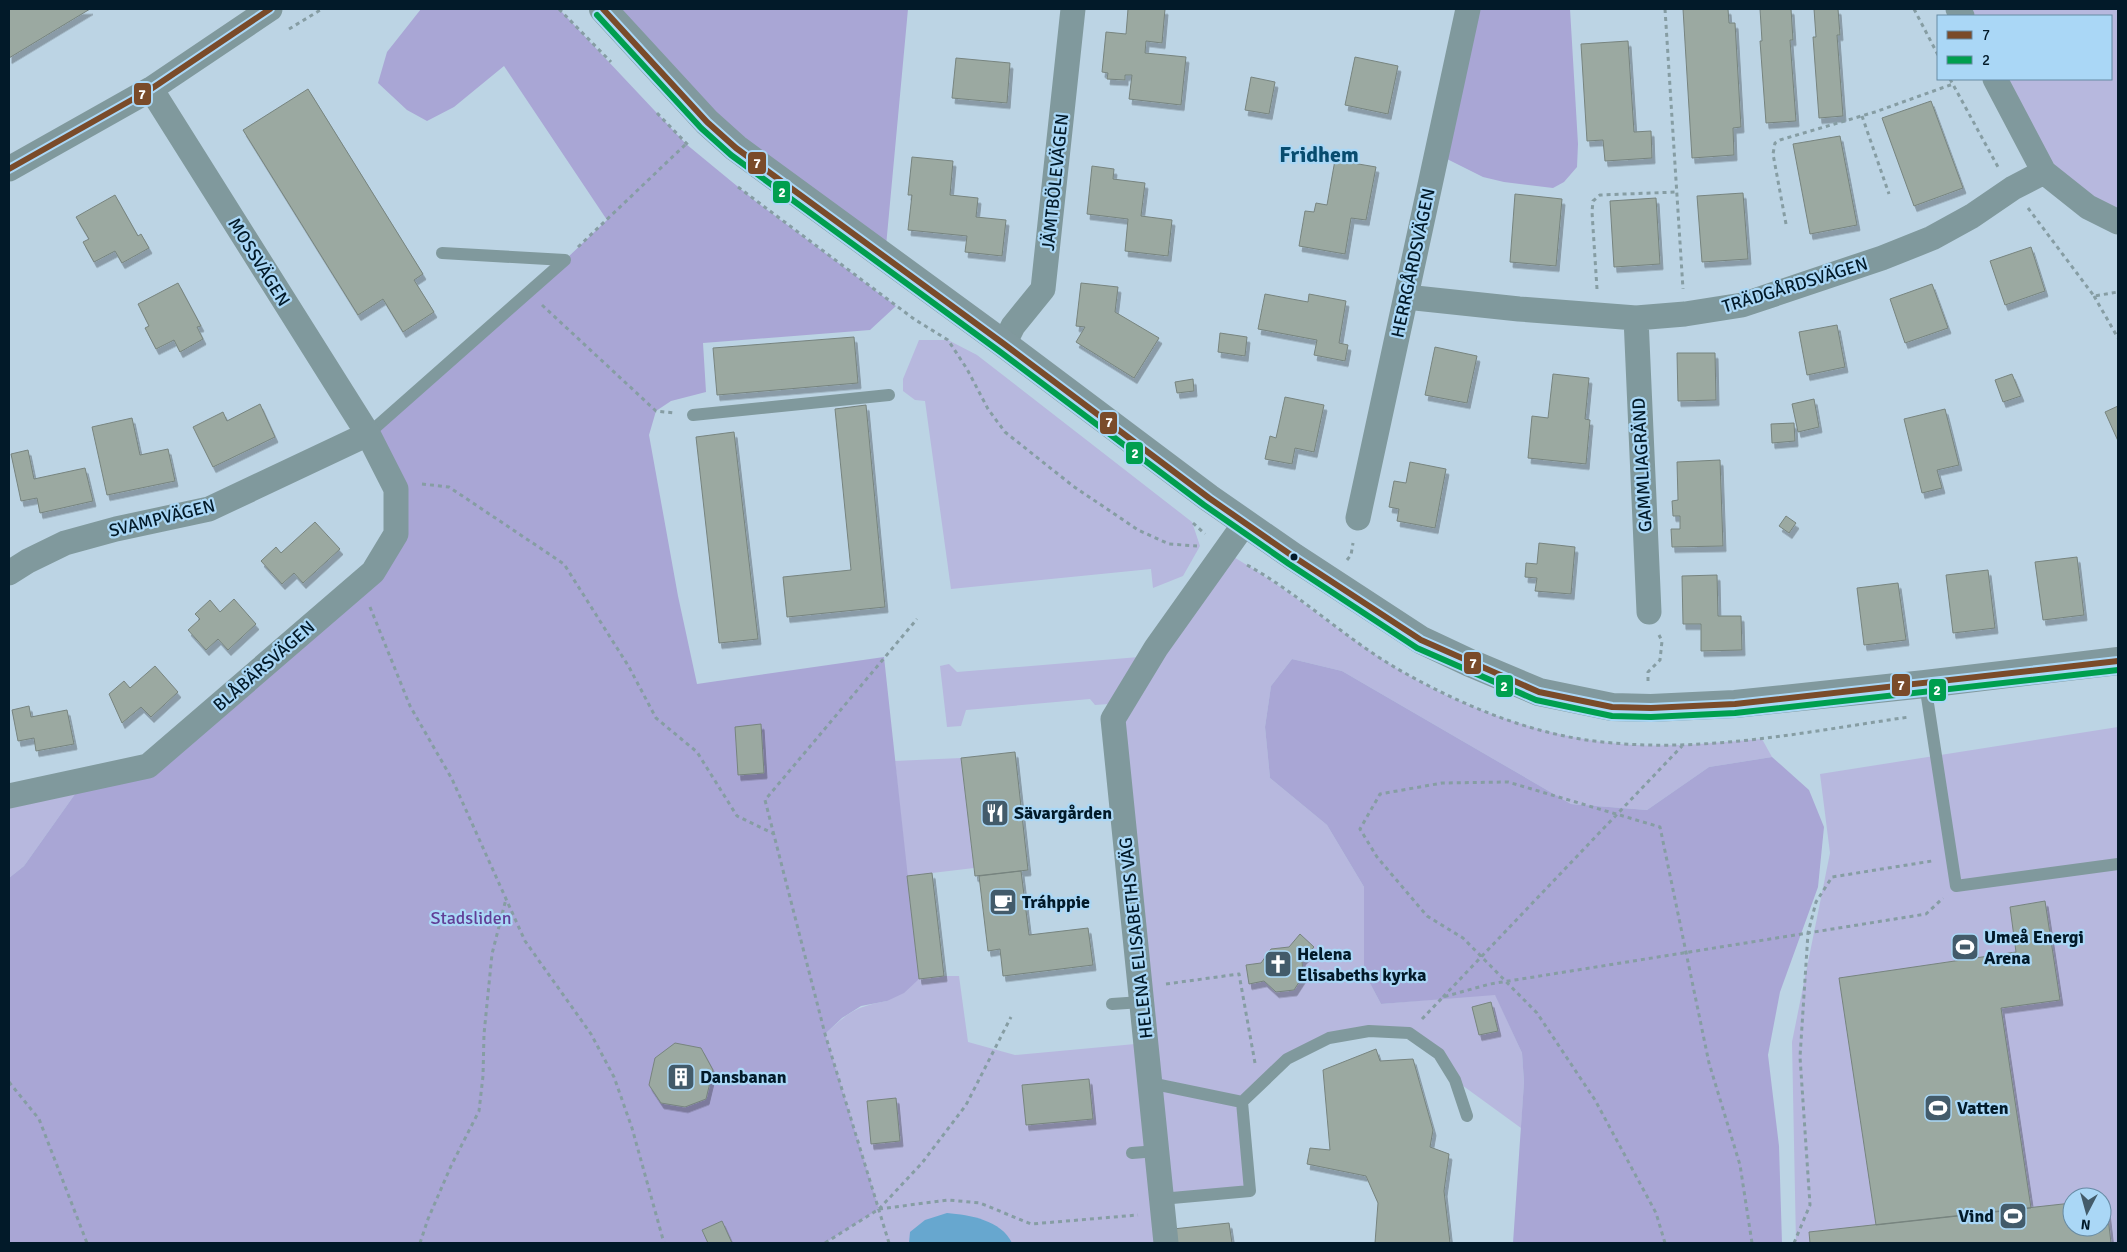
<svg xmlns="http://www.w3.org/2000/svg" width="2127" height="1252" font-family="Signika,sans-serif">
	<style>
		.green { fill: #b7b8de; fill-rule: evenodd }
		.forest { fill: #a9a6d5 }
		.water { fill: #67a7cf }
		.building { fill: #9ba9a1; stroke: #77847f; filter: url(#shadow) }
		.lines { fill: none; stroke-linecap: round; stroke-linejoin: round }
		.path { stroke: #869da3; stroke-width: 3; stroke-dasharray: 4 4; stroke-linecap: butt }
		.lane { stroke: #80999d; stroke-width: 12 }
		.street { stroke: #80999d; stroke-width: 25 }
		.secondary { stroke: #81999e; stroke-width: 28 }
		.bus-1-casing { stroke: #aad7f6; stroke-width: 10 }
		.bus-2-casing { stroke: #aad7f6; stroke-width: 10 }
		.bus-1 { stroke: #7a4b2a; stroke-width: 6 }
		.bus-2 { stroke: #009f4f; stroke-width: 6 }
		.bus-dot { fill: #021a29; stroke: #aad7f6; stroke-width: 2 }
		.labels { text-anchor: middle; stroke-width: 4.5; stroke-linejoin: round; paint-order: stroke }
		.street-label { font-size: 18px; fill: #021a29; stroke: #aad7f6 }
		.poi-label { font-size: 18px; font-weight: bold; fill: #021a29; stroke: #aad7f6; text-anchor: start }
		.park-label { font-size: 18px; fill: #613e96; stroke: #aad7f6 }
		.district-label { font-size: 22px; font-weight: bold; fill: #084c6f; stroke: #aad7f6 }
		.line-badge { stroke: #aad7f6; stroke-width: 2 }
		.badge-label { font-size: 14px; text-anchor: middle; font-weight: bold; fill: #fff }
	</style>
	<defs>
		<filter id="shadow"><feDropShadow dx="3" dy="5.5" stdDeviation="0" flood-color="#0004"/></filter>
	</defs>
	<rect width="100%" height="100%" fill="#bcd4e4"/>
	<path class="green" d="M 1958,9 L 2118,9 L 2118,222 L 2044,172 L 1995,79 L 2111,79 L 2111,16 L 1962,16 Z
		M 919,340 L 948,340 L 977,355 L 1192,522 L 1200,546 L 1183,576 L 1153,588 L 1151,569 L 951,589 L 925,401 L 915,400 L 903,391 L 903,379 Z
		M 1225,552 C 1284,585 1336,631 1394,667 C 1459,707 1535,734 1611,743 C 1661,749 1712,743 1762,739 L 1772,757 L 1709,767 L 1647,810 L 1571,804 L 1342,671 L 1292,659 L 1271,686 L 1265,727 L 1270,778 L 1327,825 L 1364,887 L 1364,972 L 1381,1004 L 1495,994 L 1522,1053 L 1524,1082 L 1521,1128 L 1455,1080 L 1439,1054 L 1409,1033 L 1329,1038 L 1287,1059 L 1242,1102 L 1250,1191 L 1162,1199 L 1166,1243 L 825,1243 L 879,1209 L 825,1034 C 849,1012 855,1007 887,1001 L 907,876 L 895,761 L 961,758 L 974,868 L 932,873 L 944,976 L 959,976 L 968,1042 L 1015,1055 L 1146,1043 L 1122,703 L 1095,705 L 1090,699 L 966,710 L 961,726 L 947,727 L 940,666 L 949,664 L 957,672 L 1151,656 Z
		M 2118,727 L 2118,1243 L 1796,1243 L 1792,1042 L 1830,853 L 1820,774 ZM 2072,1197 L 2102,1197 L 2102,1227 L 2072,1227 Z
		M 85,780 L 24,866 L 9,878 L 9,796 Z"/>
	<path class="forest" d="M 421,9 L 559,9 L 686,144 L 754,200 L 896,306 L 870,330 L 703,343 L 706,392 L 671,401 L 656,411 L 649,435 L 678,596 L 697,684 L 884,657 L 919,979 L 904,993 L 887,1001 L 861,1006 L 842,1018 L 825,1034 L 879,1209 L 825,1243 L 9,1243 L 9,878 L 24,866 L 85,780 L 148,766 L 396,534 L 368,434 L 565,260 L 607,220 L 504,66 L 454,107 L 427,121 L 407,110 L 378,83 L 387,52 Z
		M 607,9 L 908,9 L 885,257 L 770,173 Z
		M 1468,9 L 1570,9 L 1578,144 L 1577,167 L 1564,182 L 1553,188 L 1504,182 L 1483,177 L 1437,154 Z
		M 1292,659 L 1342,671 L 1571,804 L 1647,810 L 1709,767 L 1772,757 L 1809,790 L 1824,827 L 1818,887 L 1780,992 L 1768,1055 L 1779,1146 L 1782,1243 L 1513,1243 L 1524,1082 L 1522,1053 L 1495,995 L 1381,1004 L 1364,972 L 1364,887 L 1327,825 L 1270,778 L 1265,727 L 1271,686 Z"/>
	<path class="water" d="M 947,1213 C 970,1215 1001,1220 1012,1243 L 909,1243 L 910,1232 L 925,1220 Z"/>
	<path class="building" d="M 9,9 L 90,9 L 9,58 Z
		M 1128,9 L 1165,9 L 1162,43 L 1146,41 L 1145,53 L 1186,57 L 1181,105 L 1129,99 L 1132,75 L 1125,75 L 1125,80 L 1107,79 L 1108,73 L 1102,72 L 1106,32 L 1126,34 Z
		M 1683,9 L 1728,9 L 1729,23 L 1735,23 L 1741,127 L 1733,128 L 1734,155 L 1692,158 Z
		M 1760,9 L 1791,9 L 1793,40 L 1790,40 L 1796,121 L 1766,123 L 1760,41 L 1762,41 Z
		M 1814,9 L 1838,9 L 1840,35 L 1837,35 L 1843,116 L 1819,118 L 1813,37 L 1816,37 Z
		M 1628,41 L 1634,132 L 1651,131 L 1652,158 L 1605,161 L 1603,140 L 1587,141 L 1581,44 Z
		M 1355,57 L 1398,66 L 1388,114 L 1345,105 Z
		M 956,58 L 1010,63 L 1007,103 L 952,98 Z
		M 1251,77 L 1275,82 L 1269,114 L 1245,110 Z
		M 308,89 L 423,274 L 414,280 L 434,312 L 403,332 L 383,299 L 358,315 L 243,130 Z
		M 1931,101 L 1963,188 L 1914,206 L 1882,118 Z
		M 1840,136 L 1857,225 L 1810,234 L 1793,144 Z
		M 912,157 L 953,161 L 950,195 L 978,198 L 976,217 L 1006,220 L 1002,256 L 965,252 L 967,236 L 908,230 L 912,195 L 908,195 Z
		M 1335,160 L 1376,167 L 1366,220 L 1351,218 L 1345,254 L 1299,246 L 1305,211 L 1314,212 L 1316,203 L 1327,205 Z
		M 1092,166 L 1114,169 L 1113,179 L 1145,183 L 1141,216 L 1172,220 L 1168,256 L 1125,251 L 1128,219 L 1087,214 Z
		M 1743,193 L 1748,259 L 1702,262 L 1697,196 Z
		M 1515,194 L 1562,199 L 1556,266 L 1510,262 Z
		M 115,195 L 138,236 L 141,234 L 149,248 L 122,263 L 115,251 L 94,262 L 83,242 L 89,239 L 76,217 Z
		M 1656,198 L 1660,264 L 1614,267 L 1610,201 Z
		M 2031,247 L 2045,291 L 2005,305 L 1990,261 Z
		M 178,283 L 201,326 L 197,327 L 203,339 L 180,352 L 174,340 L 156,349 L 145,328 L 149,326 L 138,304 Z
		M 1081,283 L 1118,287 L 1115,312 L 1159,338 L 1134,378 L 1076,342 L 1085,327 L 1076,326 Z
		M 1932,284 L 1948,328 L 1905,343 L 1890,299 Z
		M 1265,294 L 1308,302 L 1309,294 L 1346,301 L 1339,343 L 1348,345 L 1345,361 L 1314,355 L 1317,340 L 1258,329 Z
		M 1837,325 L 1845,367 L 1807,375 L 1799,332 Z
		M 1220,333 L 1247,337 L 1245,356 L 1218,352 Z
		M 854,337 L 858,383 L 717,395 L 713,348 Z
		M 1435,347 L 1477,356 L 1467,403 L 1425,395 Z
		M 1677,353 L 1715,353 L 1716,400 L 1678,401 Z
		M 1553,374 L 1589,378 L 1585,419 L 1590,420 L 1586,464 L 1528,458 L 1532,416 L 1548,418 Z
		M 2012,374 L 2021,396 L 2003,402 L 1995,380 Z
		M 1193,379 L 1194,391 L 1177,393 L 1175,382 Z
		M 1285,397 L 1324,405 L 1314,452 L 1295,448 L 1292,464 L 1265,459 L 1270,436 L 1276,438 Z
		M 1814,399 L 1819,427 L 1798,432 L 1792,404 Z
		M 260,404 L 275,437 L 213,467 L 193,427 L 223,412 L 227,421 Z
		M 866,405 L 885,607 L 787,617 L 783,577 L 851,570 L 835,409 Z
		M 2118,406 L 2118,441 L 2105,412 Z
		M 1945,409 L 1959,465 L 1937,470 L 1942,488 L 1922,493 L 1904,419 Z
		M 132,418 L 140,455 L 168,449 L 175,481 L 107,495 L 92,427 Z
		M 1794,423 L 1795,441 L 1772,443 L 1771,424 Z
		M 734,432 L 758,639 L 719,643 L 696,437 Z
		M 28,450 L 34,479 L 85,468 L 93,501 L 40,513 L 37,498 L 21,501 L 11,454 Z
		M 1720,460 L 1723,546 L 1672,547 L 1671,529 L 1680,529 L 1680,516 L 1673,516 L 1672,501 L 1678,500 L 1677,462 Z
		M 1410,462 L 1446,469 L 1435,528 L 1397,521 L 1399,509 L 1389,507 L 1394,481 L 1406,483 Z
		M 1786,516 L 1796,523 L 1789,533 L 1779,526 Z
		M 315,522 L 340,549 L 303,583 L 294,573 L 282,584 L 261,561 L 276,547 L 281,553 Z
		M 1539,543 L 1575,547 L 1571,594 L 1535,591 L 1537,578 L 1525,577 L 1526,563 L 1537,564 Z
		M 2077,557 L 2084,615 L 2043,620 L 2035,562 Z
		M 1988,570 L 1995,628 L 1953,633 L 1946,575 Z
		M 1717,575 L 1718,616 L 1741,616 L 1742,650 L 1701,651 L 1701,624 L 1683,624 L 1682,576 Z
		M 1898,583 L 1906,640 L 1864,645 L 1857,588 Z
		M 234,599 L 256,624 L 228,650 L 218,639 L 206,650 L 188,630 L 200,619 L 195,614 L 210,600 L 220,612 Z
		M 155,666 L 178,692 L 151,717 L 141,707 L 122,723 L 109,694 L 124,681 L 130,688 Z
		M 29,706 L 31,717 L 67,710 L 74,744 L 36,751 L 34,738 L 18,741 L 12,710 Z
		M 761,724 L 764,773 L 738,775 L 735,727 Z
		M 1015,752 L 1028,870 L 975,876 L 961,758 Z
		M 1021,871 L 1029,935 L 1088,928 L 1093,965 L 1003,976 L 1000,949 L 988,951 L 979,876 Z
		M 932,873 L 944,976 L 919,979 L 907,876 Z
		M 2045,901 L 2060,1000 L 2001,1008 L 2031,1208 L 1876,1225 L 1839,978 L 2016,952 L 2010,907 Z
		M 1300,934 L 1314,947 L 1302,960 L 1303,976 L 1294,990 L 1276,992 L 1264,981 L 1249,984 L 1246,965 L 1261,963 L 1271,949 L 1289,947 Z
		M 1491,1002 L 1498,1031 L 1479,1035 L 1472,1007 Z
		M 675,1043 L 701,1048 L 713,1070 L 706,1099 L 685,1107 L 661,1103 L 649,1085 L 655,1058 Z
		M 1376,1049 L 1380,1061 L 1413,1059 L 1433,1130 L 1430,1147 L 1449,1154 L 1444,1191 L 1450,1243 L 1375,1243 L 1378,1203 L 1366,1176 L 1307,1164 L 1310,1148 L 1330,1150 L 1323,1070 Z
		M 1089,1079 L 1093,1119 L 1026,1125 L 1022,1085 Z
		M 896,1098 L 900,1141 L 871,1144 L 867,1101 Z
		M 2102,1200 L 2106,1200 L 2111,1243 L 1810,1243 L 1809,1232 L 2072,1203 L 2072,1227 L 2102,1227 Z
		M 722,1221 L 732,1243 L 708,1243 L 702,1230 Z
		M 1229,1223 L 1232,1243 L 1174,1243 L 1173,1229 Z"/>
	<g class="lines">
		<path class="path" d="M 559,9 L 611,62
			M 1665,9 L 1683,289
			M 1914,9 L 1938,55
			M 289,29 L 322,9
			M 1950,79 L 1998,167
			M 657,113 L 689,146
			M 1862,116 L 1889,194
			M 738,187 L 914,319 L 948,340 L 967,369 L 988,409 L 1005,432 L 1073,486 L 1138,530 L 1169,544 L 1197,546
			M 2028,208 L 2094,296 L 2118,292
			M 1786,224 L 1773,154 L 1775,143 L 1780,140 L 1875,112 L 1953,84
			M 578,247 L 686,144
			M 1597,289 L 1592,212 L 1593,201 L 1600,195 L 1677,192
			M 2094,296 L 2118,338
			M 542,305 L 656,411 L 674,413
			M 422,484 L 449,487 L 564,564 L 629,667 L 656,718 L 697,752 L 737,816 L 774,834
			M 1193,523 L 1205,534
			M 1347,560 L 1351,555 L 1353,543
			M 1247,565 C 1298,593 1345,638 1396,668 C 1462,706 1536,737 1613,743 C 1712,752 1811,731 1909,717
			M 370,607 L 410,706 L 452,779 L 525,941 L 591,1034 L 614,1077 L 632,1128 L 664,1243
			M 1648,681 L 1648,672 L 1660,660 L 1662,641 L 1659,635
			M 1166,984 L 1239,974 L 1255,1063
			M 1443,997 L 1682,746
			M 1422,1019 L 1443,997 L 1490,984 L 1926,914 L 1943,898
			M 9,1082 L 39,1119 L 87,1243
			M 879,1209 L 948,1200 L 980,1203 L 1031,1224 L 1138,1215
			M 420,1243 L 428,1219 L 451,1166 L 479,1111 L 483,1076 L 484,1034 L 492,954 L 506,899
			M 825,1243 L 879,1209 L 922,1163 L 966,1105 L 1011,1017
			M 889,1243 L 825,1034 L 765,800 L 917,619
			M 1665,1243 L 1656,1213 L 1595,1100 L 1537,1013 L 1463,938 L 1427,916 L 1377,857 L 1360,829 L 1380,794 L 1442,783 L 1508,782 L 1660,827 L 1709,1063 L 1740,1165 L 1752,1243
			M 1794,1243 L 1810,1205 L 1800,1057 L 1808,933 L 1816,902 L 1832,877 L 1932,861"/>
		<path class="lane" d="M 442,253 L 565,260
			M 693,415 L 889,395
			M 368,434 L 565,260
			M 1925,684 L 1956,886 L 2118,864
			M 1112,1004 L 1142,1002
			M 1150,1083 L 1242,1102 L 1250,1191 L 1161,1199
			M 1242,1102 L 1287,1059 L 1329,1038 L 1369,1031 L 1409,1033 L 1439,1054 L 1455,1080 L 1467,1116
			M 1132,1153 L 1157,1151"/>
		<path class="street" d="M 1958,9 L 1962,16
			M 1995,79 L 2044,172 L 2088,207 L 2118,222
			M 9,169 L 151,89 L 270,9
			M 1406,297 L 1519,309 L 1636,318 L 1685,314 L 1742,305 L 1882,258 L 1932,238 L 1972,216 L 2013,188 L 2044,172
			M 1636,318 L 1649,612
			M 1004,344 L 1013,326 L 1043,289 L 1073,9
			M 1358,518 L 1468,9
			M 9,573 L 28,561 L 65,543 L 116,529 L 209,509 L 368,434
			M 9,796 L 148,766 L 373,572 L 396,534 L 396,489 L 368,434 L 151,89
			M 1166,1243 L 1113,719 L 1156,648 L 1245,523"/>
		<path class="secondary" d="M 603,9 L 707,122 L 736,148 L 1004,344 L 1209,498 L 1294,557 L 1421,640 L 1470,663 L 1539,692 L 1612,707 L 1651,708 L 1735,704 L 1925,684 L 2118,661"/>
		<defs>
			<path id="bus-1" d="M 603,9 L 707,122 L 736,148 L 1004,344 L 1209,498 L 1294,557 L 1421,640 L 1539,692 L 1612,707 L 1651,708 L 1735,704 L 2118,661
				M 9,169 L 151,89 L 270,9"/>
			<path id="bus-2" d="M 597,15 L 701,128 L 731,155 L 999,351 L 1204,505 L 1289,564 L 1417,648 L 1536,700 L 1612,716 L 1651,717 L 1735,713 L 2118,670"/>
		</defs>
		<use href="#bus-1" class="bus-1-casing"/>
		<use href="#bus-2" class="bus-2-casing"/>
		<use href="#bus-1" class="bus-1"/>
		<use href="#bus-2" class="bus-2"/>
	</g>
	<defs>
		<symbol id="restaurant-square" viewBox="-11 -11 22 22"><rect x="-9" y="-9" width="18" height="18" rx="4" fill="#435b6a" stroke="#aad7f6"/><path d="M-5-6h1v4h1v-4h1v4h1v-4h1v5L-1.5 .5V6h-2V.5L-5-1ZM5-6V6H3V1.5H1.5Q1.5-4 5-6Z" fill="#fff"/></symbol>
		<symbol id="cafe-square" viewBox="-11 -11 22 22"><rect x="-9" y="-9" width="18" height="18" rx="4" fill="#435b6a" stroke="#aad7f6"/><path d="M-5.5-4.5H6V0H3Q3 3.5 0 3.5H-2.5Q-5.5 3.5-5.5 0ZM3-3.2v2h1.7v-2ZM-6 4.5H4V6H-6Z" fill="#fff"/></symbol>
		<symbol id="stadium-square" viewBox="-11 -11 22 22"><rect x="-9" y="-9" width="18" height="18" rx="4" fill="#435b6a" stroke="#aad7f6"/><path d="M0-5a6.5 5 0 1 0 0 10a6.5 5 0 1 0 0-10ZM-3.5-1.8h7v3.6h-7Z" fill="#fff"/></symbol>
		<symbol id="church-square" viewBox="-11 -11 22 22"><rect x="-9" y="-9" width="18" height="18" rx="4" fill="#435b6a" stroke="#aad7f6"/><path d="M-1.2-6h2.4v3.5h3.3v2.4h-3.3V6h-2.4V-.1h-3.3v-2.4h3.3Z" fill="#fff"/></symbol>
		<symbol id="building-square" viewBox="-11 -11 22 22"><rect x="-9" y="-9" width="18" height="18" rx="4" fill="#435b6a" stroke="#aad7f6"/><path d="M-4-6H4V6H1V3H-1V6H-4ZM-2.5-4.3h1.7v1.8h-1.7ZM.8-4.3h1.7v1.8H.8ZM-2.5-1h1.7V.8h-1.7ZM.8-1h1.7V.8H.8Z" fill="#fff"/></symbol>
	</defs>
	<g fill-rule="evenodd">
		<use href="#restaurant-square" x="979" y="797" width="32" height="32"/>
		<use href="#cafe-square" x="987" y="886" width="32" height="32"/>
		<use href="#stadium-square" x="1949" y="931" width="32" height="32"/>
		<use href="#church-square" x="1262" y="948" width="32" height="32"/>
		<use href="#building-square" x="665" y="1061" width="32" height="32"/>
		<use href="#stadium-square" x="1922" y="1092" width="32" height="32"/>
		<use href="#stadium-square" x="1997" y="1200" width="32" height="32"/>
	</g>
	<circle class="bus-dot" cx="1294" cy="557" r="4.5"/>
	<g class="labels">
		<g class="street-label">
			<text transform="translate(1055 182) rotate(-84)" y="6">JÄMTBÖLEVÄGEN</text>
			<text transform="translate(259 262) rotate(58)" y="6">MOSSVÄGEN</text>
			<text transform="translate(1413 263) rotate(-78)" y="6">HERRGÅRDSVÄGEN</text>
			<text transform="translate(1795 285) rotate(-17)" y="6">TRÄDGÅRDSVÄGEN</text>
			<text transform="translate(1642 465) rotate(-93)" y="6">GAMMLIAGRÄND</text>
			<text transform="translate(162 518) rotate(-14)" y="6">SVAMPVÄGEN</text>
			<text transform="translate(264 666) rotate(-41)" y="6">BLÅBÄRSVÄGEN</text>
			<text transform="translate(1136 938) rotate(-96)" y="6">HELENA ELISABETHS VÄG</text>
		</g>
		<g class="poi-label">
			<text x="1014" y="819">Sävargården</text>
			<text x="1022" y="908">Tráhppie</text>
			<text x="1984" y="943">Umeå Energi<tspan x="1984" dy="21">Arena</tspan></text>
			<text x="1297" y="960">Helena<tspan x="1297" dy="21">Elisabeths kyrka</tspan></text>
			<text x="700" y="1083">Dansbanan</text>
			<text x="1957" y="1114">Vatten</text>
			<text x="1994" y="1222" text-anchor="end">Vind</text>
		</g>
		<g class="park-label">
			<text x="471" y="924">Stadsliden</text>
		</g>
		<g class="district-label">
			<text x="1319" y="162">Fridhem</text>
		</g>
	</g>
	<g class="line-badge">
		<rect x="133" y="82" width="19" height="24" rx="5" fill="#7a4b2a"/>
		<rect x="747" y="151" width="20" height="24" rx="5" fill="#7a4b2a"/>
		<rect x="772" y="180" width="19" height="24" rx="5" fill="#009f4f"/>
		<rect x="1099" y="411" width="19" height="24" rx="5" fill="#7a4b2a"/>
		<rect x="1125" y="441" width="19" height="24" rx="5" fill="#009f4f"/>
		<rect x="1463" y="651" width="19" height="24" rx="5" fill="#7a4b2a"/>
		<rect x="1891" y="673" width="20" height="24" rx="5" fill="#7a4b2a"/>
		<rect x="1495" y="674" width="19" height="24" rx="5" fill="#009f4f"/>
		<rect x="1928" y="678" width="19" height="24" rx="5" fill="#009f4f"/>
	</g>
	<g class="badge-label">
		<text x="142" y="99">7</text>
		<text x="757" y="168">7</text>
		<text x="782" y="197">2</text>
		<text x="1109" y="427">7</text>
		<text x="1135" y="458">2</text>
		<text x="1473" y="668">7</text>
		<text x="1901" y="690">7</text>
		<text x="1504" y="691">2</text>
		<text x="1937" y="695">2</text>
	</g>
	<rect width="2127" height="1252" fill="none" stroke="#021a29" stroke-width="20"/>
	<rect x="1937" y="15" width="175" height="65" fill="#aad7f6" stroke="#678ba4"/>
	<rect x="1947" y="31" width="25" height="8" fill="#7a4b2a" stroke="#678ba4"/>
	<text x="1982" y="40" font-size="15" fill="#021a29">7</text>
	<rect x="1947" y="56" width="25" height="8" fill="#009f4f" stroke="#678ba4"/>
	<text x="1982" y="65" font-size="15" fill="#021a29">2</text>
	<g transform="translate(2087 1212) rotate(186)"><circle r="24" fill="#aad7f6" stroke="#678ba4"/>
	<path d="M0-4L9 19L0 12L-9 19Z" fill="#435b6a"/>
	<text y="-8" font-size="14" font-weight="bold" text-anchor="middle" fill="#021a29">N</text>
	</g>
</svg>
